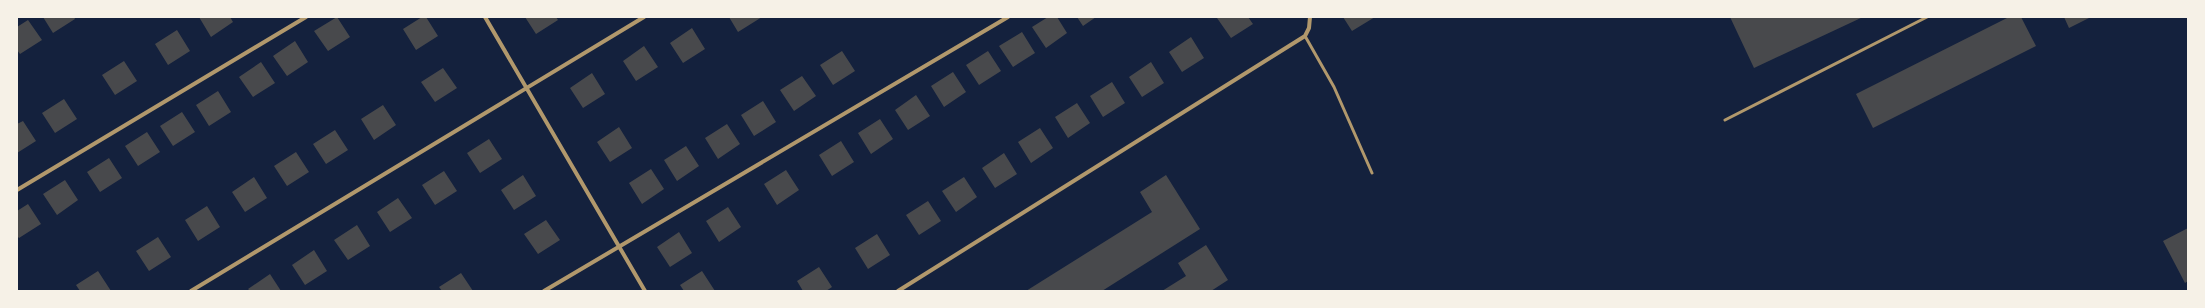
<svg xmlns="http://www.w3.org/2000/svg" width="2205" height="308" font-family="Overpass,sans-serif">
	<style>
		.building { fill: #48494c }
		.lines { fill: none; stroke-linecap: round; stroke-linejoin: round }
		.service { stroke: #b1986c; stroke-width: 3 }
		.minor { stroke: #b1986c; stroke-width: 4 }
	</style>
	<rect width="100%" height="100%" fill="#14213d"/>
	<path class="building" d="M 43,17 L 74,17 L 75,19 L 53,33 Z
		M 199,17 L 230,17 L 233,22 L 211,37 Z
		M 337,17 L 350,37 L 328,51 L 314,31 Z
		M 422,17 L 426,17 L 438,36 L 416,50 L 403,29 Z
		M 525,17 L 556,17 L 558,20 L 536,34 Z
		M 729,17 L 762,17 L 738,32 Z
		M 1048,17 L 1057,17 L 1067,33 L 1046,48 L 1032,27 Z
		M 1077,17 L 1096,17 L 1083,26 Z
		M 1219,17 L 1248,17 L 1253,24 L 1231,38 L 1217,18 Z
		M 1343,17 L 1375,17 L 1352,31 Z
		M 1730,17 L 1863,17 L 1754,68 Z
		M 2009,17 L 2021,17 L 2036,46 L 1873,128 L 1856,94 Z
		M 2064,17 L 2091,17 L 2069,28 Z
		M 28,20 L 42,40 L 20,54 L 17,50 L 17,27 Z
		M 692,28 L 705,49 L 683,63 L 670,43 Z
		M 177,30 L 190,51 L 168,65 L 155,44 Z
		M 1022,32 L 1035,53 L 1013,67 L 999,46 Z
		M 1191,37 L 1204,58 L 1182,72 L 1169,52 Z
		M 295,41 L 308,62 L 287,76 L 273,56 Z
		M 644,46 L 658,67 L 636,81 L 623,61 Z
		M 842,51 L 855,71 L 833,85 L 820,65 Z
		M 988,51 L 1001,71 L 979,85 L 966,65 Z
		M 124,61 L 137,81 L 115,95 L 102,75 Z
		M 261,62 L 275,83 L 253,97 L 239,77 Z
		M 1151,62 L 1164,83 L 1142,97 L 1129,77 Z
		M 443,68 L 457,88 L 435,102 L 421,82 Z
		M 953,72 L 966,92 L 944,107 L 931,86 Z
		M 592,73 L 605,94 L 583,108 L 570,88 Z
		M 802,76 L 816,96 L 794,111 L 780,90 Z
		M 1112,82 L 1125,103 L 1103,117 L 1090,96 Z
		M 218,91 L 231,112 L 209,126 L 196,105 Z
		M 916,95 L 930,116 L 908,130 L 895,110 Z
		M 64,99 L 77,119 L 55,133 L 42,113 Z
		M 763,101 L 776,122 L 754,136 L 741,115 Z
		M 1077,103 L 1090,123 L 1068,138 L 1055,117 Z
		M 383,105 L 396,125 L 374,140 L 361,119 Z
		M 182,112 L 195,132 L 173,146 L 160,126 Z
		M 880,119 L 893,139 L 871,154 L 858,133 Z
		M 23,121 L 36,141 L 17,153 L 17,124 Z
		M 727,124 L 740,144 L 718,159 L 705,138 Z
		M 619,127 L 632,148 L 610,162 L 597,142 Z
		M 1040,128 L 1053,148 L 1031,163 L 1018,142 Z
		M 335,130 L 348,150 L 326,164 L 313,144 Z
		M 147,132 L 160,152 L 138,166 L 125,146 Z
		M 489,139 L 502,159 L 480,173 L 467,153 Z
		M 841,141 L 854,162 L 832,176 L 819,155 Z
		M 686,146 L 699,166 L 677,181 L 664,160 Z
		M 296,152 L 309,172 L 287,186 L 274,166 Z
		M 1004,153 L 1017,174 L 995,188 L 982,168 Z
		M 109,158 L 122,178 L 100,192 L 87,172 Z
		M 651,169 L 664,189 L 642,204 L 629,183 Z
		M 786,170 L 799,190 L 777,205 L 764,184 Z
		M 444,171 L 457,191 L 435,205 L 422,185 Z
		M 523,175 L 536,196 L 514,210 L 501,190 Z
		M 1166,175 L 1200,229 L 1102,291 L 1026,291 L 1152,212 L 1140,192 Z
		M 254,177 L 267,198 L 245,212 L 232,192 Z
		M 964,177 L 977,197 L 956,212 L 942,191 Z
		M 65,180 L 78,200 L 57,215 L 43,194 Z
		M 398,198 L 412,218 L 390,232 L 377,212 Z
		M 928,201 L 941,221 L 919,235 L 906,215 Z
		M 28,204 L 41,224 L 19,238 L 17,236 L 17,211 Z
		M 207,206 L 220,227 L 198,241 L 185,220 Z
		M 728,207 L 741,227 L 719,242 L 706,221 Z
		M 546,220 L 560,240 L 538,254 L 524,234 Z
		M 357,225 L 370,246 L 348,260 L 334,240 Z
		M 2188,228 L 2188,281 L 2185,283 L 2163,241 Z
		M 679,232 L 692,253 L 670,267 L 657,247 Z
		M 877,234 L 890,255 L 868,269 L 855,248 Z
		M 158,237 L 171,257 L 149,271 L 136,251 Z
		M 1206,245 L 1228,280 L 1211,291 L 1162,291 L 1186,276 L 1178,263 Z
		M 314,250 L 327,271 L 305,285 L 292,265 Z
		M 819,267 L 832,287 L 826,291 L 803,291 L 797,281 Z
		M 98,271 L 111,291 L 80,291 L 76,285 Z
		M 702,271 L 715,291 L 684,291 L 680,285 Z
		M 461,273 L 473,291 L 442,291 L 439,287 Z
		M 270,274 L 281,291 L 250,291 L 248,289 Z"/>
	<g class="lines">
		<path class="service" d="M 1305,36 L 1334,87 L 1372,173
			M 1725,120 L 1927,17"/>
		<path class="minor" d="M 485,17 L 645,291
			M 17,190 L 306,17
			M 191,291 L 644,17
			M 544,291 L 1008,17
			M 898,291 L 1305,36 L 1309,28 L 1310,17"/>
	</g>
	<rect width="2205" height="308" fill="none" stroke="#f6f1e7" stroke-width="36"/>
</svg>
